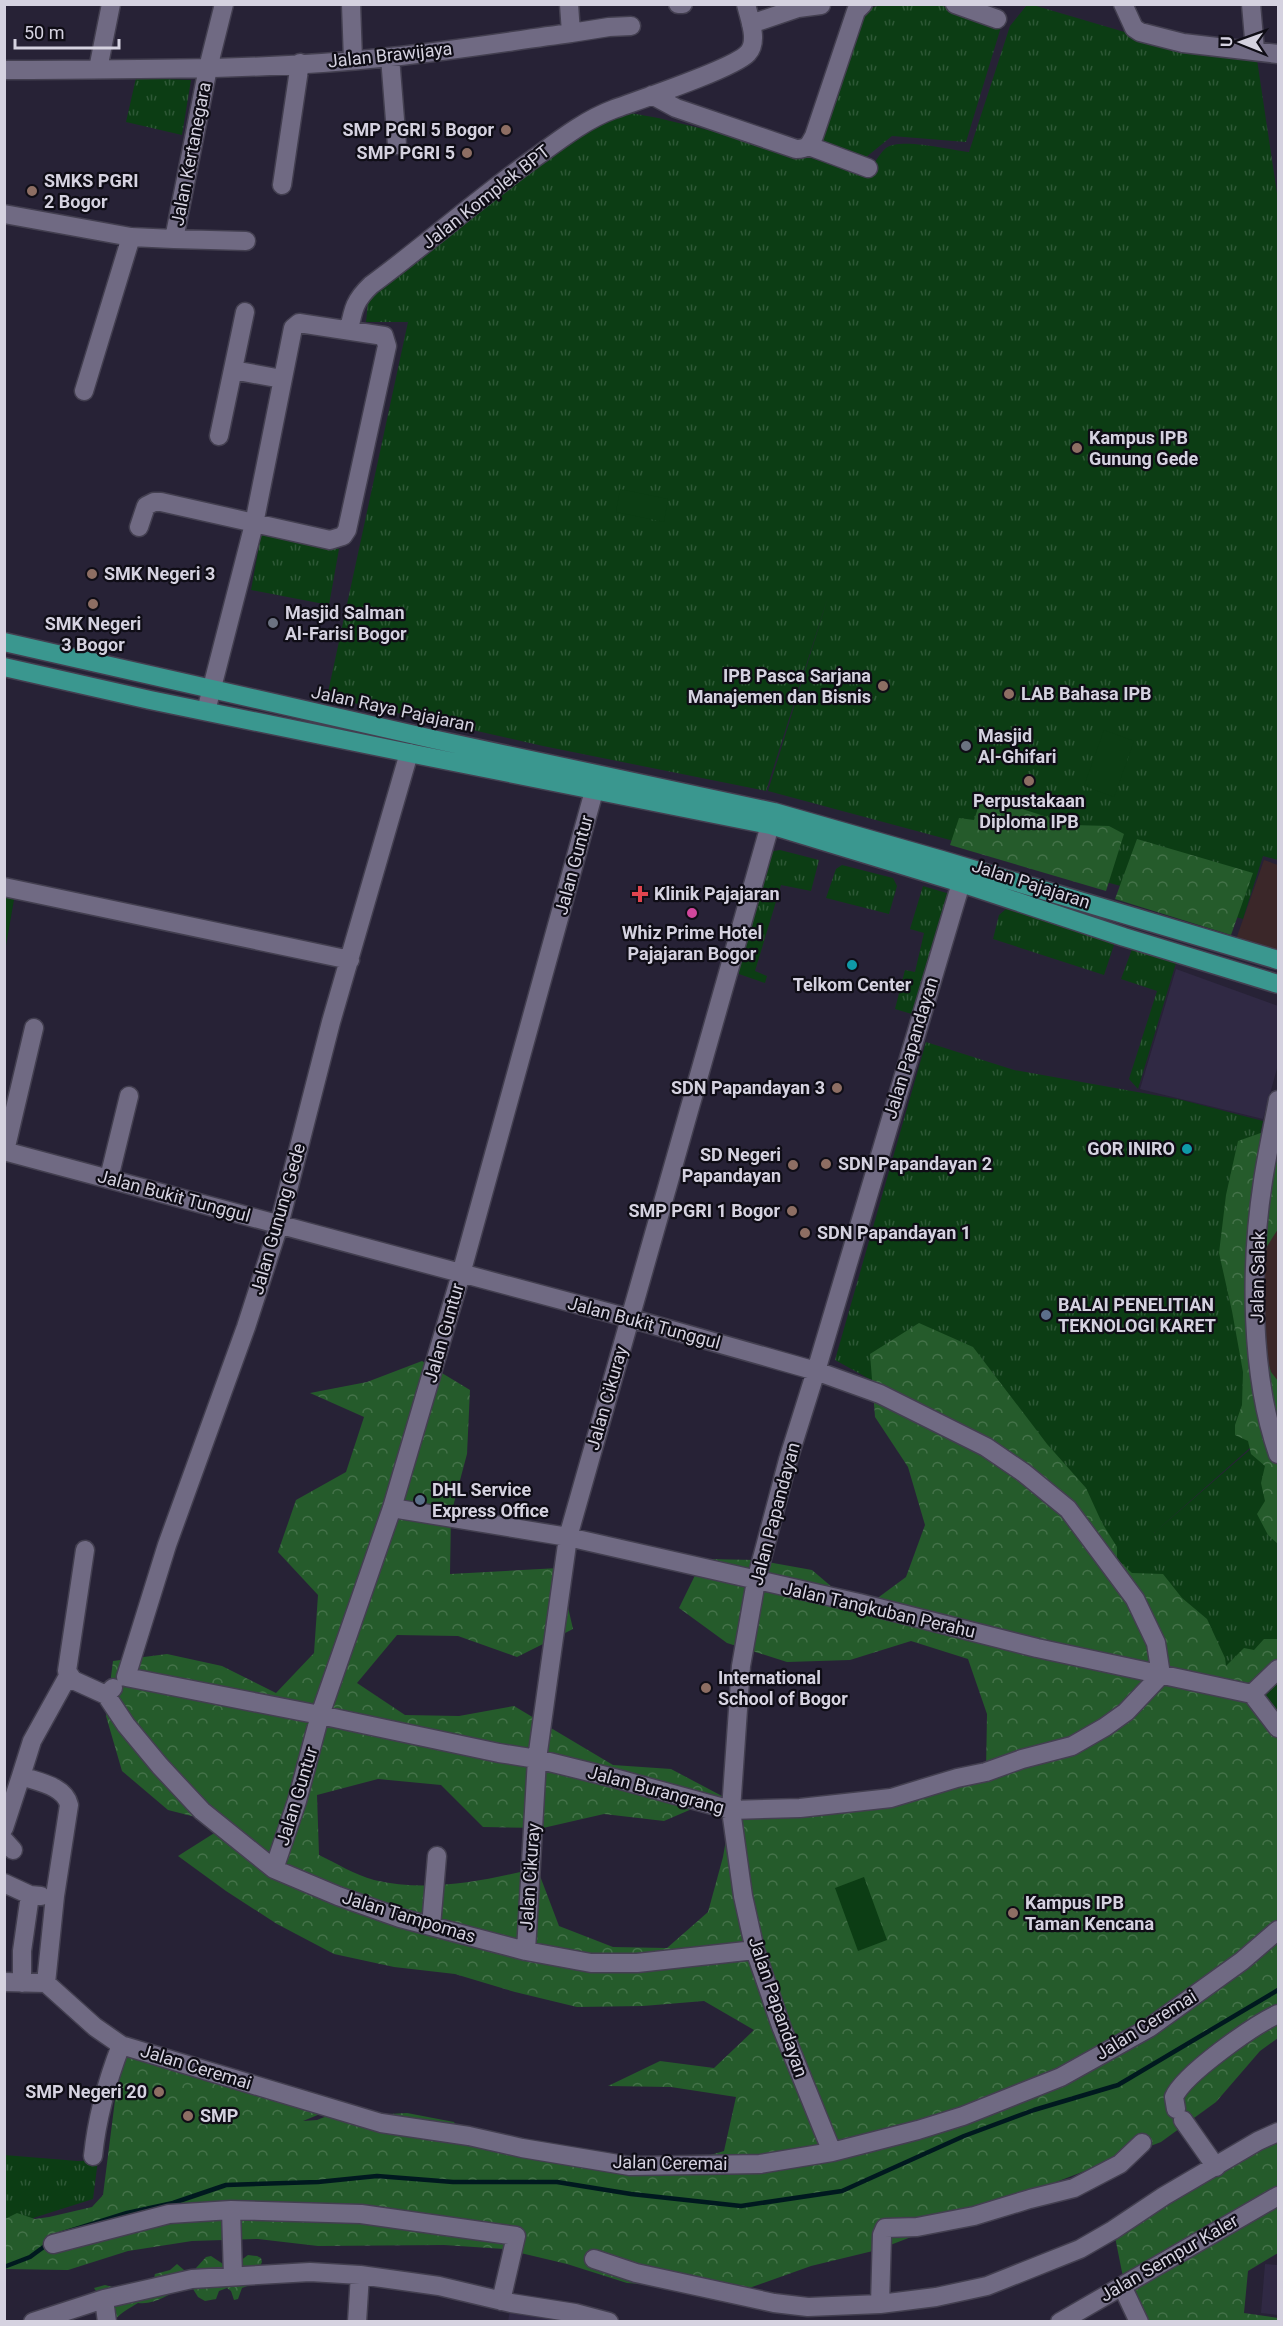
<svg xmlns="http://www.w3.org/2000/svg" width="1283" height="2326" font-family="Roboto,sans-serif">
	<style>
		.commercial { fill: #3b2729 }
		.built { fill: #302944 }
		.grass { fill: url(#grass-tufts) }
		.forest { fill: url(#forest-crowns) }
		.green { fill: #0c3d14 }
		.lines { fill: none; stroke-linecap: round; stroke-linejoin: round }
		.stream { stroke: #00191f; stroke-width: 4.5 }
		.minor-casing { stroke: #433f50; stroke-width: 21 }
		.highway-casing { stroke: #433f50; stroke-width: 21 }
		.minor { stroke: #706a83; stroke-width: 18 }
		.highway { stroke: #3a978f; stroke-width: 18 }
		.education-dot { fill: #8d6e63; stroke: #0f0d16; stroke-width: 2 }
		.worship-dot { fill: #6b7280; stroke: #0f0d16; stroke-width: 2 }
		.health-dot { fill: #e0444e; stroke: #0f0d16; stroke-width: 2 }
		.hotel-dot { fill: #d1479c; stroke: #0f0d16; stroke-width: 2 }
		.culture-dot { fill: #0f9aa8; stroke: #0f0d16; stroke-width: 2 }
		.service-dot { fill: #5c6f8a; stroke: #0f0d16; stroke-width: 2 }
		.labels { text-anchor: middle; stroke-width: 4.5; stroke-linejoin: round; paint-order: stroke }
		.street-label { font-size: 18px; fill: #d5d2e0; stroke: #0f0d16 }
		.poi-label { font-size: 18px; font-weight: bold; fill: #d5d2e0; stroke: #0f0d16; text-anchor: start }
	</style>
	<defs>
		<pattern id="grass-tufts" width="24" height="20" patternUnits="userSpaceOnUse" patternTransform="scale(1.5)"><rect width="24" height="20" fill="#0c3d14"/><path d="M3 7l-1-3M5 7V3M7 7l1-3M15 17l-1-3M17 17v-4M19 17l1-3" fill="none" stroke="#2e5836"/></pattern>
		<pattern id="forest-crowns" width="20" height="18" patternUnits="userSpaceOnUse" patternTransform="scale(1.5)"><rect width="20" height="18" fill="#255b2b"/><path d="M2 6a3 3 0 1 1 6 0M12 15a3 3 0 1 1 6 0" fill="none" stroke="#447249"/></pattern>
	</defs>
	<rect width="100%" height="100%" fill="#272236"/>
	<path class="commercial" d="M 1264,860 L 1278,865 L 1278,956 L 1234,945 Z
		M 1278,1148 L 1278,1433 L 1254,1299 Z"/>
	<path class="built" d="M 1176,969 L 1278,1006 L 1278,1065 L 1263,1119 L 1140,1089 Z
		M 1265,2264 L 1278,2265 L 1278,2315 L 1261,2313 Z
		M 511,2303 L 609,2322 L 508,2322 Z"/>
	<path class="grass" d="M 882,5 L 940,5 L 1001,27 L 966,142 L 892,136 L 865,158 L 814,146 L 857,11 Z
		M 1027,5 L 1033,5 L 1172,46 L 1256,53 L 1278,200 L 1278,860 L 1263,856 L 1243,919 L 768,791 L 828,597 L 766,791 L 543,746 L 327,697 L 408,322 L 366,322 L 368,302 L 373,289 L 565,142 L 625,112 L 658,118 L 749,140 L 868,175 C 873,166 878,155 886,148 C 900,137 951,150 969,152 L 1010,26 Z
		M 136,78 L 191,80 L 182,135 L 126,122 Z
		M 261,535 L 339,549 L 329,605 L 251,590 Z
		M 780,850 L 819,860 L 811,891 L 781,885 L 755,971 L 767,976 L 765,983 L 739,974 L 736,965 L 769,854 L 774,851 Z
		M 842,865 L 893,878 L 897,886 L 889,914 L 826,898 L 836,869 Z
		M 923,886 L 950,894 L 915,1015 L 895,1009 L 905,970 L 915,972 L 924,933 L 910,929 Z
		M 1006,909 L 1115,942 L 1104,975 L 993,939 L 999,915 Z
		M 1132,949 L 1176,963 L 1138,1089 L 1129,1079 L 1157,991 L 1121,979 Z
		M 926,1042 L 1014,1070 L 1182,1100 L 1263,1121 L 1254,1163 L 1260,1439 L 1154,1533 L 1261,1440 L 1278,1479 L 1278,1659 L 1251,1684 L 1170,1666 L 904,1398 L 835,1360 Z
		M 4,2155 L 78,2161 L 98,2160 L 93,2199 L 5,2227 Z"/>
	<path class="forest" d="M 982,796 L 1072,825 L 1109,826 L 1124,834 L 1106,891 L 950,845 L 959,818 L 974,820 Z
		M 1137,839 L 1253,873 L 1231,935 L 1115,899 Z
		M 1278,1127 L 1278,1229 L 1262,1254 L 1253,1314 L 1271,1372 L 1278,1381 L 1278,1544 L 1268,1535 L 1257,1514 L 1265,1501 L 1261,1483 L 1265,1466 L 1251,1454 L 1248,1441 L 1235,1435 L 1235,1425 L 1242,1405 L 1243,1372 L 1232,1311 L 1219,1253 L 1226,1195 L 1238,1141 Z
		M 919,1323 L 973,1347 L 1047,1444 L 1086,1488 L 1102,1523 L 1117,1547 L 1117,1559 L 1132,1573 L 1163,1574 L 1182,1598 L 1207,1619 L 1225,1658 L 1226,1666 L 1244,1648 L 1254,1650 L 1264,1639 L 1278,1639 L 1278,2038 L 1260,2051 L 1216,2102 L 1161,2142 L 877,2250 L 811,2266 L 752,2287 L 687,2287 L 627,2283 L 567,2264 L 504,2249 L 444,2245 L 318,2246 L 258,2239 L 192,2241 L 128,2251 L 68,2270 L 4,2269 L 5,2219 L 17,2213 L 35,2219 L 49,2217 L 92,2207 L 103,2195 L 122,2045 L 325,2112 L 303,2121 L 317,2120 L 332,2114 L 371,2115 L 407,2113 L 454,2122 L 464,2141 L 666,2168 L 724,2151 L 736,2097 L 671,2087 L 608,2086 L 660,2061 L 714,2068 L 754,2030 L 704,2001 L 643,2006 L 577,2007 L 515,1992 L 455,1974 L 394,1967 L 334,1954 L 277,1924 L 226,1891 L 178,1856 L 227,1825 L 168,1810 L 122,1771 L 106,1716 L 113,1661 L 167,1654 L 222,1666 L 276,1693 L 314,1653 L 318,1595 L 278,1552 L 296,1500 L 346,1472 L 364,1417 L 310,1393 L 367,1382 L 422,1361 L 470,1390 L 467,1454 L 451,1514 L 450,1574 L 559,1568 L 573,1629 L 517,1657 L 458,1636 L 397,1635 L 357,1683 L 405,1715 L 459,1716 L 514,1706 L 613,1765 L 671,1769 L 722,1796 L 664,1821 L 604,1814 L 543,1828 L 483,1827 L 441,1785 L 378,1779 L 317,1795 L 319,1855 C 336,1863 355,1875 374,1880 C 428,1893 484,1881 537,1868 L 559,1926 L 613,1947 L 667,1948 L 708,1912 L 723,1857 L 731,1810 L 818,1806 L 986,1771 L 987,1714 L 968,1659 L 911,1641 L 850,1660 L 787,1662 L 727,1643 L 679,1608 L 703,1559 L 757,1560 L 812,1570 L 860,1611 L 906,1577 L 925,1525 L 908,1467 L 875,1417 L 870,1354 Z
		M 1274,2135 L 1278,2148 L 1278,2253 L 1248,2271 L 1244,2313 L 1278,2318 L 1278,2321 L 1146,2321 L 1125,2287 L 1113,2227 Z
		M 248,2255 L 257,2256 L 261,2258 L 262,2262 L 260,2266 L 225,2270 L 218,2268 L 214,2270 L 255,2277 L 250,2285 L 242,2288 L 238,2299 L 234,2300 L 231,2291 L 227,2288 L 219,2291 L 216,2299 L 205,2301 L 198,2297 L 193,2289 L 184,2287 C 168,2294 156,2305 138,2303 C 130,2308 121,2312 115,2320 L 94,2288 L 105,2285 L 120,2289 L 128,2283 L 158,2281 L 154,2278 L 155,2274 L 170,2270 L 177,2264 L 184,2270 L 184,2274 L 195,2272 L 196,2268 L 206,2257 L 211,2256 L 223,2264 L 240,2261 Z"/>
	<path class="green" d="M 620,489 L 668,499 L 664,522 L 616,512 Z
		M 1104,730 L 1134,741 L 1114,797 L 1084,786 Z
		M 5,892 L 15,894 L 5,951 Z
		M 1278,1673 L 1278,1719 L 1263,1698 L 1266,1684 Z
		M 864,1877 L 887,1940 L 858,1951 L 835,1888 Z"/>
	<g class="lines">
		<path class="stream" d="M 60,2234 L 127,2213 L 173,2203 L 226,2185 L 318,2182 L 377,2176 L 453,2182 L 557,2182 L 631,2194 L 741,2206 L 842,2191 L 964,2136 L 1034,2110 L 1118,2085 L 1278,1990
			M 4,2267 L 30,2257 L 49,2243"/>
		<defs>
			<path id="minor" d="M 224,4 L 208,68 L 174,239 L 246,241
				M 351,4 L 353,60
				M 569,4 L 571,33 L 609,27 L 631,26
				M 678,4 L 683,4
				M 955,4 L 997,19
				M 1123,4 L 1134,28 L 1140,32 L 1183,43 L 1278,54
				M 1251,4 L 1255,50
				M 751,24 L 798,8 L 821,5
				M 390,57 L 397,145
				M 98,69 L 111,4
				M 4,70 C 133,69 262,71 390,57 C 451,51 511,41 571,33
				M 652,95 L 676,108 L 796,149 C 808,149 809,145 814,136 L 856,11 L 863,4
				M 809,146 L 868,168
				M 282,185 L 300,63
				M 4,214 L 131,237 L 174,239
				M 349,330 C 353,309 355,300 371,285 C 428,243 482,195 540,154 C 563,137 587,119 614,109 C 639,100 735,68 748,53 C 759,41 749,18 746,4
				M 233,370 L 282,379
				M 84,391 L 131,237
				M 219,436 L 245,312
				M 139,527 L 146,506 L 154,502 L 161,502 L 330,540 L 343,536 L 347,530 L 387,346 L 384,336 L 299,323 L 293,328 L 254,524 L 206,711
				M 4,887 L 350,960
				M 1278,1100 C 1273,1127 1267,1154 1263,1181 C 1250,1265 1250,1373 1278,1454
				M 4,1151 L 629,1318 L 816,1371 L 880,1394 L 986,1447 L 1024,1473 L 1068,1509 L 1135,1599 L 1156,1643 L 1161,1675
				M 5,1151 L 34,1028
				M 109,1178 L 129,1096
				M 392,1508 L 568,1537 L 859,1603 L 1037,1648 L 1252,1694 L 1278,1728
				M 85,1550 L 67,1671 L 73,1680 L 106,1695 L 113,1688
				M 126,1677 L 320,1715 L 499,1753 L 537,1759 L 614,1778 L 731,1810 L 800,1808 L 891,1798 L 957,1778 L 986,1772 L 1022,1759 L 1072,1746 L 1105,1727 L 1126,1712 L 1161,1675
				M 126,1677 L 167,1545 L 246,1327 L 279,1225 L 331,1022 L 409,753
				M 1252,1694 L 1278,1669
				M 106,1695 L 126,1725 L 160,1766 L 202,1811 L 274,1869 L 338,1896 L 400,1918 L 526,1951 L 591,1963 L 637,1963 L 755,1950
				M 4,1828 L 21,1776
				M 4,1840 L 13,1850
				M 274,1869 L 297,1801 L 320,1715 L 392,1508 L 461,1274 L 594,791
				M 4,1883 L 30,1895 L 41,1896
				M 431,1926 L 437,1856
				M 526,1951 L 537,1759 L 568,1537 L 770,825
				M 4,1982 L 46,1983 L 95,2027 L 121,2045 L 381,2123 L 469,2136 L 522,2148 L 630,2166 L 760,2164 L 832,2152 L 918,2130 L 963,2116 L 1061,2077 L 1149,2028 L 1242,1961 L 1278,1930
				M 22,1983 L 22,1951 L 30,1895
				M 46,1983 L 55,1896 L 69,1805 C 65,1786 38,1782 21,1776 L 32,1741 L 68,1676
				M 1176,2109 L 1174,2097 C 1184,2074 1254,2025 1278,2014
				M 1183,2120 L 1216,2167
				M 832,2152 L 781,2026 L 755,1950 L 743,1896 L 731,1810 L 741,1666 L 756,1581 L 788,1460 L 816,1371 L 961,883
				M 93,2156 C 97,2117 107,2081 121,2045
				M 53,2244 L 169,2214 L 231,2210
				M 594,2259 L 636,2273 L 774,2303 L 808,2307 L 880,2304 L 936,2297 L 987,2286 L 1080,2249 L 1113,2230 L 1164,2196 L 1258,2141 L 1278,2132
				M 233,2276 L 231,2210 L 361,2214 L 516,2236 L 501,2301
				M 1122,2286 L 1139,2322
				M 104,2299 L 107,2322
				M 880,2304 L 882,2235 L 885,2228 L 917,2227 L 974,2216 L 1030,2199 L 1074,2188 L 1120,2164 L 1142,2143
				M 33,2322 L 104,2299 L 192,2279 L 310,2272 L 360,2275 L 439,2286 L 511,2303 L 575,2313 L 609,2322
				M 357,2322 L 360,2275
				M 1060,2322 L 1278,2196"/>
			<path id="highway" d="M 4,642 L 437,740 L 774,812 L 942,860 L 1278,960
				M 4,667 L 150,700 L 409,753 L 770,825 L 961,883 L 1124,937 L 1278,984"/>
		</defs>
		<use href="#minor" class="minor-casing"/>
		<use href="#highway" class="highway-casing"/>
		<use href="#minor" class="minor"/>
		<use href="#highway" class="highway"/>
	</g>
	<g class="education-dot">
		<circle cx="506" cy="130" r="6"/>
		<circle cx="467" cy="153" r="6"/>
		<circle cx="32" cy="191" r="6"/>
		<circle cx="1077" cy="448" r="6"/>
		<circle cx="92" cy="574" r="6"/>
		<circle cx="93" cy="604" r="6"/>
		<circle cx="883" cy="686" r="6"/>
		<circle cx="1009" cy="694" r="6"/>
		<circle cx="1029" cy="781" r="6"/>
		<circle cx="837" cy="1088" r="6"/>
		<circle cx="826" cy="1164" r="6"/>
		<circle cx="793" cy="1165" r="6"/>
		<circle cx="792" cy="1211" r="6"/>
		<circle cx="805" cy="1233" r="6"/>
		<circle cx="706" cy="1688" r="6"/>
		<circle cx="1013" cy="1913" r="6"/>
		<circle cx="159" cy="2092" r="6"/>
		<circle cx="188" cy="2116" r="6"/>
	</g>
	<g class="worship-dot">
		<circle cx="273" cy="623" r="6"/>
		<circle cx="966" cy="746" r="6"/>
	</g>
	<path class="health-dot" d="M637 885h6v6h6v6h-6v6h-6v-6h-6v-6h6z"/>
	<circle class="hotel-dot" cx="692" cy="913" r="6"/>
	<g class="culture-dot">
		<circle cx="852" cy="965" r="6"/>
		<circle cx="1187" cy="1149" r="6"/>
	</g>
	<g class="service-dot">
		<circle cx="1046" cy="1315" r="6"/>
		<circle cx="420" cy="1500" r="6"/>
	</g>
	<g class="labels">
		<g class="street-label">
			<text transform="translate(390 55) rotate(-6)" y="6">Jalan Brawijaya</text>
			<text transform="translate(191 154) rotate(-79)" y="6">Jalan Kertanegara</text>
			<text transform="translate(486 197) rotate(-38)" y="6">Jalan Komplek BPT</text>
			<text transform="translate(393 709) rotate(12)" y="6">Jalan Raya Pajajaran</text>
			<text transform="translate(574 865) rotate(-75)" y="6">Jalan Guntur</text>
			<text transform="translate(1031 884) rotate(18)" y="6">Jalan Pajajaran</text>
			<text transform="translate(911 1048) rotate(-73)" y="6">Jalan Papandayan</text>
			<text transform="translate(174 1196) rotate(15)" y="6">Jalan Bukit Tunggul</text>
			<text transform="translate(278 1219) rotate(-74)" y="6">Jalan Gunung Gede</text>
			<text transform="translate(1258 1277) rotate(-89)" y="6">Jalan Salak</text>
			<text transform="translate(644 1323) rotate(15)" y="6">Jalan Bukit Tunggul</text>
			<text transform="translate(444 1333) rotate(-74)" y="6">Jalan Guntur</text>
			<text transform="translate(607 1398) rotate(-74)" y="6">Jalan Cikuray</text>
			<text transform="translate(775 1514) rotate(-75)" y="6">Jalan Papandayan</text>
			<text transform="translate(879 1610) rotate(13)" y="6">Jalan Tangkuban Perahu</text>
			<text transform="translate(656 1790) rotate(15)" y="6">Jalan Burangrang</text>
			<text transform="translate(297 1796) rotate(-73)" y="6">Jalan Guntur</text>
			<text transform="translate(530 1877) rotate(-86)" y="6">Jalan Cikuray</text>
			<text transform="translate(409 1917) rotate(17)" y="6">Jalan Tampomas</text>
			<text transform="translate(778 2007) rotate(71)" y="6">Jalan Papandayan</text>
			<text transform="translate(1146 2025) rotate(-32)" y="6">Jalan Ceremai</text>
			<text transform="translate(196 2067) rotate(17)" y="6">Jalan Ceremai</text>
			<text transform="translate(670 2163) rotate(1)" y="6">Jalan Ceremai</text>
			<text transform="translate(1169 2258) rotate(-30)" y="6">Jalan Sempur Kaler</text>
		</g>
		<g class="poi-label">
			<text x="494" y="136" text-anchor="end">SMP PGRI 5 Bogor</text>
			<text x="455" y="159" text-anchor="end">SMP PGRI 5</text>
			<text x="44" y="187">SMKS PGRI<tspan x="44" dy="21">2 Bogor</tspan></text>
			<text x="1089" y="444">Kampus IPB<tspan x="1089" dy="21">Gunung Gede</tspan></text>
			<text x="104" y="580">SMK Negeri 3</text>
			<text x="285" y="619">Masjid Salman<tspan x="285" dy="21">Al-Farisi Bogor</tspan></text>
			<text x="93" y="630" text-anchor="middle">SMK Negeri<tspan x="93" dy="21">3 Bogor</tspan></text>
			<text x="871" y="682" text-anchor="end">IPB Pasca Sarjana<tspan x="871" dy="21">Manajemen dan Bisnis</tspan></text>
			<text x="1021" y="700">LAB Bahasa IPB</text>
			<text x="978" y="742">Masjid<tspan x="978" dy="21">Al-Ghifari</tspan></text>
			<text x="1029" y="807" text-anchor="middle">Perpustakaan<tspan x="1029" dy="21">Diploma IPB</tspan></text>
			<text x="654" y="900">Klinik Pajajaran</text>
			<text x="692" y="939" text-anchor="middle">Whiz Prime Hotel<tspan x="692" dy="21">Pajajaran Bogor</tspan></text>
			<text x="852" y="991" text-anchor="middle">Telkom Center</text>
			<text x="825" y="1094" text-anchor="end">SDN Papandayan 3</text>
			<text x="1175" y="1155" text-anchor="end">GOR INIRO</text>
			<text x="781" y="1161" text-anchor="end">SD Negeri<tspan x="781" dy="21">Papandayan</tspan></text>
			<text x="838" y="1170">SDN Papandayan 2</text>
			<text x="780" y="1217" text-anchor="end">SMP PGRI 1 Bogor</text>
			<text x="817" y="1239">SDN Papandayan 1</text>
			<text x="1058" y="1311">BALAI PENELITIAN<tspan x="1058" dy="21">TEKNOLOGI KARET</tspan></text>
			<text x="432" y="1496">DHL Service<tspan x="432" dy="21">Express Office</tspan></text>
			<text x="718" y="1684">International<tspan x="718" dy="21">School of Bogor</tspan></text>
			<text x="1025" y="1909">Kampus IPB<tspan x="1025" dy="21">Taman Kencana</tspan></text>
			<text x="147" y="2098" text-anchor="end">SMP Negeri 20</text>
			<text x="200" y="2122">SMP</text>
		</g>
	</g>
	<rect width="1283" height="2326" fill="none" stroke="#d5d2e0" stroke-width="12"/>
	<g transform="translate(1241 42) rotate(271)" stroke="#0f0d16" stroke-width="4.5" paint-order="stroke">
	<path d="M0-4.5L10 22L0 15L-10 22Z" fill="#d5d2e0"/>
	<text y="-9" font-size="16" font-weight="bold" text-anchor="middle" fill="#d5d2e0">U</text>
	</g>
	<path d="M15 39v9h104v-9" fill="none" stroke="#d5d2e0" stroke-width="3"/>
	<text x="24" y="39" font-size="18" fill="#d5d2e0" stroke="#0f0d16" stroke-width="4.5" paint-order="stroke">50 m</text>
</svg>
